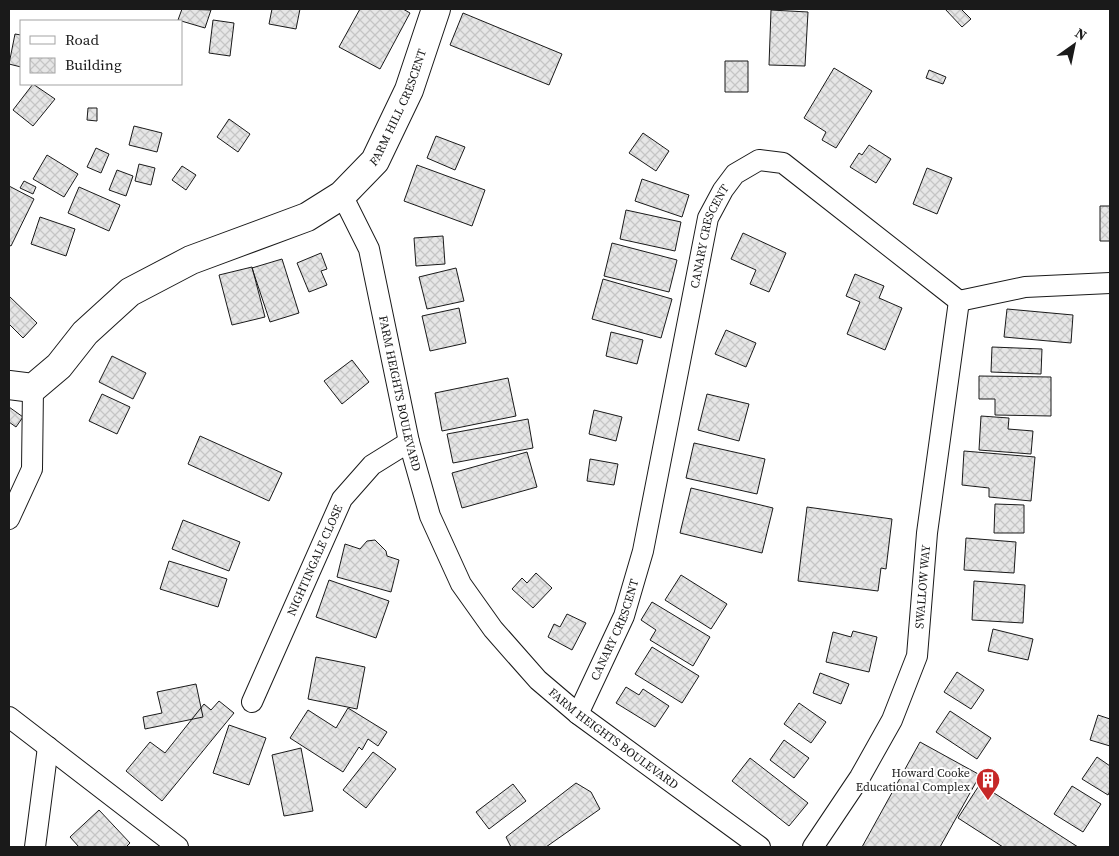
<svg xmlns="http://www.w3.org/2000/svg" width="1119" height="856" font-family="'Source Serif 4',serif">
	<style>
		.building { fill: url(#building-cross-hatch); stroke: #1a1a1a }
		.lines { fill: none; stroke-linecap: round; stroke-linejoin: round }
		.street-casing { stroke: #1a1a1a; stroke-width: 22 }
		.secondary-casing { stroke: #1a1a1a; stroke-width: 30 }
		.street { stroke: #fff; stroke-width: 20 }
		.secondary { stroke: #fff; stroke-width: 28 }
		.labels { text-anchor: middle; stroke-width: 4; stroke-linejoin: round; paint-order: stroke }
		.street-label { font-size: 12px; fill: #1a1a1a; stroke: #fff }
		.poi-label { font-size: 12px; fill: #1a1a1a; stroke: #fff; text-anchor: end }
	</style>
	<defs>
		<pattern id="building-cross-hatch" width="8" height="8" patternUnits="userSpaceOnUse" patternTransform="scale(1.25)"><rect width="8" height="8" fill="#e6e6e6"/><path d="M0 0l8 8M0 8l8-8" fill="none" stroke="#c5c5c5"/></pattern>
	</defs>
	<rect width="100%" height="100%" fill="#fff"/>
	<path class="building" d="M 182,9 L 211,10 L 205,28 L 178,20 Z
		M 272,9 L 300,9 L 296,29 L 269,24 Z
		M 360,9 L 403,9 L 410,13 L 380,69 L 339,47 Z
		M 945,9 L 961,9 L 971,19 L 962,27 Z
		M 771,10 L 808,12 L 805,66 L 769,65 Z
		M 463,13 L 562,54 L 549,85 L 450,45 Z
		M 213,20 L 234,23 L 230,56 L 209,53 Z
		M 15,34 L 21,35 L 21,67 L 9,64 Z
		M 725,61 L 748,61 L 748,92 L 725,92 Z
		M 834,68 L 872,91 L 836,148 L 822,140 L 826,132 L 804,118 Z
		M 929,70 L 946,77 L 943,84 L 926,78 Z
		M 33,84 L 55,99 L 33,126 L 13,110 Z
		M 88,108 L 97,108 L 97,121 L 87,120 Z
		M 229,119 L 250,134 L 238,152 L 217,137 Z
		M 134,126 L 162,133 L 157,152 L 129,145 Z
		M 643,133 L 669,151 L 656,171 L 629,153 Z
		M 436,136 L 465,147 L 455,170 L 427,158 Z
		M 869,145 L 891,159 L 876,183 L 850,167 L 859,153 L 862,155 Z
		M 96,148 L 109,154 L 101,173 L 87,167 Z
		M 47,155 L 78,174 L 64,197 L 33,179 Z
		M 139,164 L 155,168 L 151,185 L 135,181 Z
		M 417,165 L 485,190 L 472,226 L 404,201 Z
		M 182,166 L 196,175 L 186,190 L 172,180 Z
		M 927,168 L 952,178 L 937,214 L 913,204 Z
		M 117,170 L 133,176 L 126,196 L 109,190 Z
		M 642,179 L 689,195 L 682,217 L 635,201 Z
		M 24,181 L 36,187 L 33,194 L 20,188 Z
		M 9,186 L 34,199 L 11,246 L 9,245 Z
		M 79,187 L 120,205 L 109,231 L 68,213 Z
		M 1100,206 L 1110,206 L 1110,241 L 1100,241 Z
		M 626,210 L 681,222 L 675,251 L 620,239 Z
		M 40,217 L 75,229 L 66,256 L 31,244 Z
		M 743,233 L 786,253 L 769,292 L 750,284 L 756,270 L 731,259 Z
		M 443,236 L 445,264 L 416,266 L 414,238 Z
		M 612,243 L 677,260 L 669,292 L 604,276 Z
		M 321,253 L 327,269 L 321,271 L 327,285 L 309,292 L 297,263 Z
		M 282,259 L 299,313 L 270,322 L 252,268 Z
		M 252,267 L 265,317 L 232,325 L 219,275 Z
		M 456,268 L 464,301 L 427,309 L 419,277 Z
		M 855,274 L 884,286 L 879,298 L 902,308 L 885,350 L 847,334 L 860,302 L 846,296 Z
		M 603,279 L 672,299 L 661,338 L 592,319 Z
		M 9,296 L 37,323 L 23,338 L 9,324 Z
		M 459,308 L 466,343 L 430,351 L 422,316 Z
		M 1007,309 L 1073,315 L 1071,343 L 1004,337 Z
		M 726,330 L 756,343 L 746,367 L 715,354 Z
		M 611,332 L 643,340 L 637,364 L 606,356 Z
		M 992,347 L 1042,349 L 1041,374 L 991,372 Z
		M 112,356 L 146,373 L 133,399 L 99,382 Z
		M 352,360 L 369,382 L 342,404 L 324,381 Z
		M 979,376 L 1051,377 L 1051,416 L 995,415 L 995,399 L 979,399 Z
		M 508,378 L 516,416 L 442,431 L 435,393 Z
		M 102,394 L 130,407 L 117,434 L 89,421 Z
		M 707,394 L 749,404 L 739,441 L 698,430 Z
		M 9,407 L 23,417 L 16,427 L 9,422 Z
		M 594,410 L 622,417 L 616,441 L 589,434 Z
		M 981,416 L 1009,418 L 1008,429 L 1033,431 L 1031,454 L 979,450 Z
		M 528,419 L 533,448 L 453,463 L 447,434 Z
		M 200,436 L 282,473 L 269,501 L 188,464 Z
		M 694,443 L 765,459 L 757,494 L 686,478 Z
		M 964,451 L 1035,457 L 1031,501 L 989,497 L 989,488 L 962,485 Z
		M 527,452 L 537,487 L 462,508 L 452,473 Z
		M 590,459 L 618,464 L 614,485 L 587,481 Z
		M 691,488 L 773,508 L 762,553 L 680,533 Z
		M 995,504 L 1024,505 L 1024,533 L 994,533 Z
		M 807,507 L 892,519 L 886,569 L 881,568 L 878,591 L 798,581 Z
		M 183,520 L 240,542 L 229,571 L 172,549 Z
		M 966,538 L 1016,542 L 1014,573 L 964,570 Z
		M 375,540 L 386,551 L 387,556 L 399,560 L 391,592 L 337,577 L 345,544 L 360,549 L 367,541 Z
		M 169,561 L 227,579 L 218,607 L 160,589 Z
		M 536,573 L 552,588 L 533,608 L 512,589 L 522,578 L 527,583 Z
		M 681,575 L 727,604 L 711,629 L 665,600 Z
		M 329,580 L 389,601 L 376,638 L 316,617 Z
		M 974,581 L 1025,585 L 1023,623 L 972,620 Z
		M 652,602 L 710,637 L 693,666 L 650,640 L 656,630 L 641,620 Z
		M 567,614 L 586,623 L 572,650 L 548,637 L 554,624 L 560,627 Z
		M 993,629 L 1033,639 L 1028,660 L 988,651 Z
		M 853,631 L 877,637 L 869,672 L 826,662 L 833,632 L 851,637 Z
		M 652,647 L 699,676 L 682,703 L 635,674 Z
		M 316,657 L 365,667 L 357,709 L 308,699 Z
		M 957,672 L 984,690 L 971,709 L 944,692 Z
		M 820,673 L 849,684 L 841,704 L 813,693 Z
		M 196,684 L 203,717 L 145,729 L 143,717 L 162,713 L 157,692 Z
		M 626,687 L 639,695 L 643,689 L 669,706 L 655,727 L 616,703 Z
		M 219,701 L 234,713 L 162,801 L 126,771 L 150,742 L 165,753 L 204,704 L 211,710 Z
		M 799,703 L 826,722 L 811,743 L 784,724 Z
		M 348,708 L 387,732 L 378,746 L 368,739 L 362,750 L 359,747 L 343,772 L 290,738 L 308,710 L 336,728 Z
		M 950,711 L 991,738 L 977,759 L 936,732 Z
		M 1098,715 L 1110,719 L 1110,746 L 1090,740 Z
		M 229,725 L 266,738 L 249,785 L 213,773 Z
		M 784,740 L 809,758 L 794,778 L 770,760 Z
		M 920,742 L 980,775 L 940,847 L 862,847 Z
		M 301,748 L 313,811 L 284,816 L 272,755 Z
		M 373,752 L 396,769 L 366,808 L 343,790 Z
		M 1097,757 L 1110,766 L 1110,791 L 1108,795 L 1082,779 Z
		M 750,758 L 808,803 L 789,826 L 732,781 Z
		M 576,783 L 591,792 L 600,809 L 546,847 L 511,847 L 506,837 Z
		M 513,784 L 526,801 L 489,829 L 476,812 Z
		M 980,784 L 1078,847 L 1003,847 L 958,818 Z
		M 1072,786 L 1101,804 L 1083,832 L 1054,814 Z
		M 99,810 L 130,843 L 126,847 L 79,847 L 70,837 Z"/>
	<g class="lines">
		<defs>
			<g id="street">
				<path id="s1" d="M 342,195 L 369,249 L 409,442 L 430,516 L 461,584 L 493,629 L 538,680 L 578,714 L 760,847"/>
				<path d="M 9,519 L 32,469 L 33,388"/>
				<path id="s2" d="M 252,702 L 342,499 L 372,465 L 409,442"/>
				<path id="s3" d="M 578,714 L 624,616 L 643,551 L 708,218 L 723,190 L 735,174 L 759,160 L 783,163 L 959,301 L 1025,287 L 1110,283"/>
				<path d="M 9,717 L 178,847"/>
				<path d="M 35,847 L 48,747"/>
				<path id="s4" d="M 813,847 L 860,777 L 892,720 L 917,656 L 927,533 L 959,301"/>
			</g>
			<g id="secondary">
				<path id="s5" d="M 9,385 L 33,388 L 59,366 L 85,333 L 130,292 L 191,260 L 307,217 L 342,195 L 375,161 L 409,90 L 436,9"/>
			</g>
		</defs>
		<use href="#street" class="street-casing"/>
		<use href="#secondary" class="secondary-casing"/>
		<use href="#street" class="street"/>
		<use href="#secondary" class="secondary"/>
	</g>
	<defs>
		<symbol id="building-pin" viewBox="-11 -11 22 30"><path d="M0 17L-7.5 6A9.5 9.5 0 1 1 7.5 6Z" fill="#c62828" stroke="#fff"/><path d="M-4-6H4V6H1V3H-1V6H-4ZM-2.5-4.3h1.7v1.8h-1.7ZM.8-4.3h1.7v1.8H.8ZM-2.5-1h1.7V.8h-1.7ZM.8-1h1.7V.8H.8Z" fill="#fff"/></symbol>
	</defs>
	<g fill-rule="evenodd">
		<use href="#building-pin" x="974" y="766" width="28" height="38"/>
	</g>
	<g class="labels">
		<g class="street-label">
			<text dy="4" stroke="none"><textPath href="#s5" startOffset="501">FARM HILL CRESCENT</textPath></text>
			<text dy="4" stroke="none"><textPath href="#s3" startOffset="498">CANARY CRESCENT</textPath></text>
			<text dy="4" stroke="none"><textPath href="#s1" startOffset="208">FARM HEIGHTS BOULEVARD</textPath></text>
			<text dy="4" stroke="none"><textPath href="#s2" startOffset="155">NIGHTINGALE CLOSE</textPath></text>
			<text dy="4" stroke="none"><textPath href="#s4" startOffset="288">SWALLOW WAY</textPath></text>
			<text dy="4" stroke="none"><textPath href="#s3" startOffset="92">CANARY CRESCENT</textPath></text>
			<text dy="4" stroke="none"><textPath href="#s1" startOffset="628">FARM HEIGHTS BOULEVARD</textPath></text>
		</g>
		<g class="poi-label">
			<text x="970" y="777">Howard Cooke<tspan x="970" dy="14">Educational Complex</tspan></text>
		</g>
	</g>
	<rect width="1119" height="856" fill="none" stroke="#1a1a1a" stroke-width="20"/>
	<rect x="20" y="20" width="162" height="65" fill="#ffffff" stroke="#a3a3a3"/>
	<rect x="30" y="36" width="25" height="8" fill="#ffffff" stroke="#a3a3a3"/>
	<text x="65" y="45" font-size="15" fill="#1a1a1a">Road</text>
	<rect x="30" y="58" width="25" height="15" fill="url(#building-cross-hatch)" stroke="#a3a3a3"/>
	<text x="65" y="70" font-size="15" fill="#1a1a1a">Building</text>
	<g transform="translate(1074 45) rotate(33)" stroke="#ffffff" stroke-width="4" paint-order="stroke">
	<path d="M0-4L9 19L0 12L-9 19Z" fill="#1a1a1a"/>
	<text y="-8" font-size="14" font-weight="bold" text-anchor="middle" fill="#1a1a1a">N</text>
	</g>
</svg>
